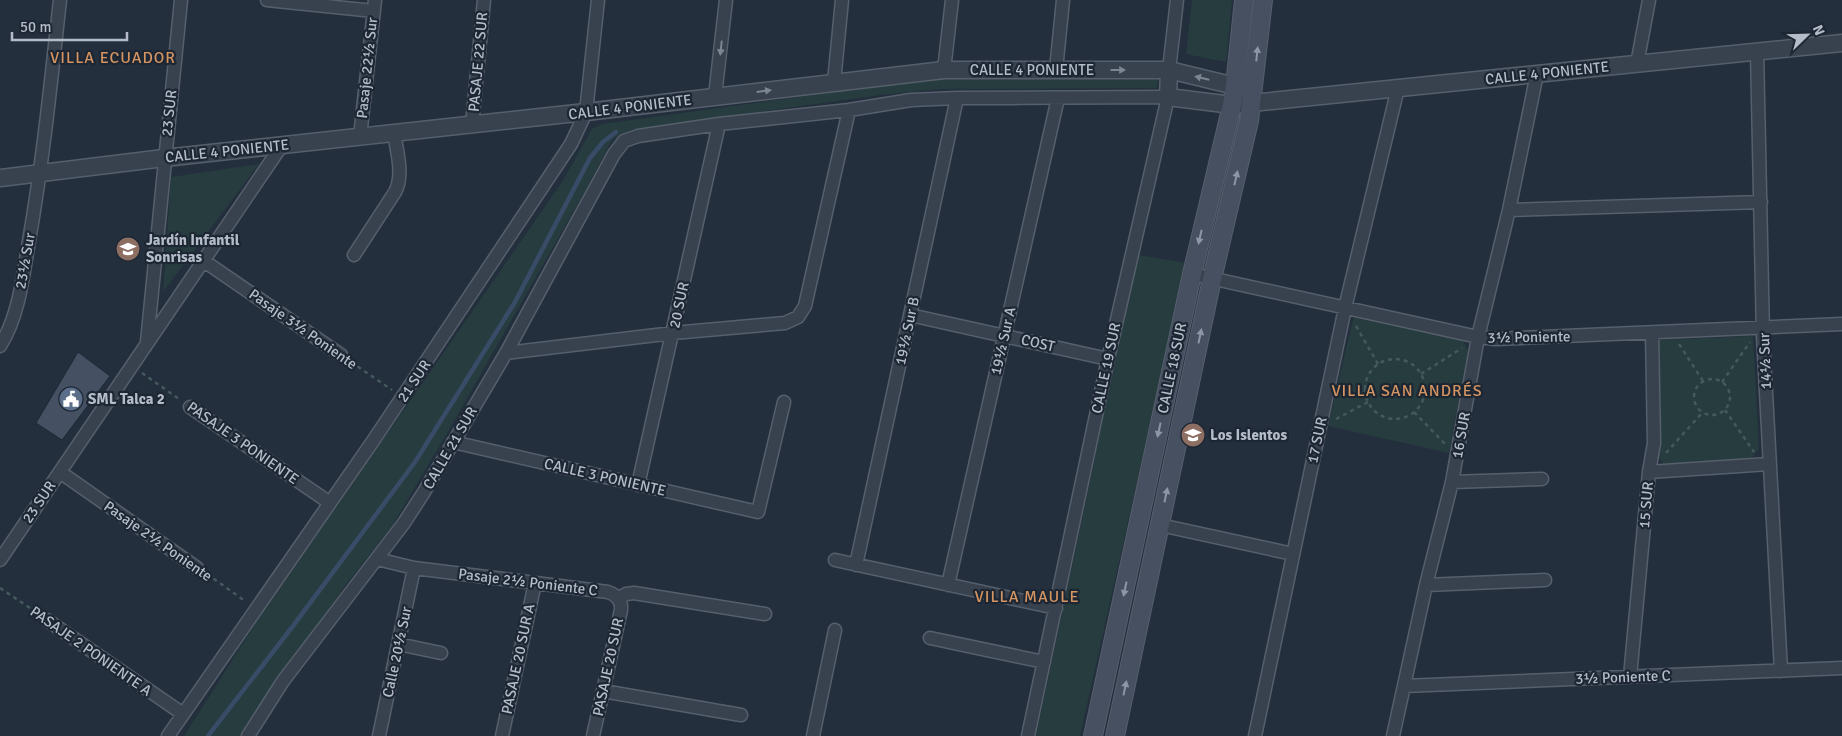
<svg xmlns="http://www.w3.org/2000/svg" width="1842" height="736" font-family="Signika,sans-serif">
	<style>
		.green { fill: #263c3f }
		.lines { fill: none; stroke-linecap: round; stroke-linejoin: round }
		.stream { stroke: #394c67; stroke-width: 4.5 }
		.building { fill: #455162; stroke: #1f2835 }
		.minor-casing { stroke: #565f6c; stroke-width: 15 }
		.tertiary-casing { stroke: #565f6c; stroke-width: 19 }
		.secondary-casing { stroke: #565f6c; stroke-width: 20 }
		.path { stroke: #44595c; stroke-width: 2.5; stroke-dasharray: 4 4; stroke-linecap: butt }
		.minor { stroke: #38414e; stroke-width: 12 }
		.tertiary { stroke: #38414e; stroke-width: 16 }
		.secondary { stroke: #465061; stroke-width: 18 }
		.oneway { fill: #7c8592 }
		.oneway2 { fill: #8e96a5 }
		.labels { text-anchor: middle; stroke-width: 4.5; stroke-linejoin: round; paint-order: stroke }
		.street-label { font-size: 15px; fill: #b4bcc9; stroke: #1d2633 }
		.poi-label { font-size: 15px; font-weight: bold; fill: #b4bcc9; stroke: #1d2633; text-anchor: start }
		.neighbourhood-label { font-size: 16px; letter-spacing: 1px; fill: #d59563; stroke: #1d2633 }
	</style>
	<rect width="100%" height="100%" fill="#242f3e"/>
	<path class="green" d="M 1192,0 L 1232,0 L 1226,62 L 1186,54 Z
		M 944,77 L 1158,79 L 1157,88 L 942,89 L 880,95 L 631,130 L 612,140 L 585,191 L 445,437 L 392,526 L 345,586 L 243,736 L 184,736 L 256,623 L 562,182 L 592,129 L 602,124 Z
		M 259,164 L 163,292 L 171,177 Z
		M 1138,255 L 1186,263 L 1080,736 L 1036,736 L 1096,454 L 1095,434 L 1104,404 L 1107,402 Z
		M 1354,315 L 1462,339 L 1468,351 L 1449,453 L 1328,426 Z
		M 1753,336 L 1759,449 L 1751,459 L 1663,464 L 1658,456 L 1659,340 Z"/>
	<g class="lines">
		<path class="stream" d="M 208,736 L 293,626 L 415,462 L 515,302 L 590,158 L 603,142 L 616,132"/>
	</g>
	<path class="building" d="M 78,352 L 110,376 L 62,440 L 36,423 Z"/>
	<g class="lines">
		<defs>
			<path id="minor" d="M 267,0 L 374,11
				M 1757,51 L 1763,336 L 1781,671
				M 1637,64 L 1649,0
				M 944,70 L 952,0
				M 1056,70 L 1063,0
				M 1169,70 L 1177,0
				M 834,82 L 842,0
				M 715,96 L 726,0
				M 472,125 L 484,0
				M 360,137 L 375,0
				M 1509,210 L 1761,202
				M 354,255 L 395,192 C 404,175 397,152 394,133
				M 204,261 L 341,355
				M 1192,274 L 1478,337 L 1495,339 L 1842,324
				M 910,315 L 1108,359
				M 147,342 L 181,0
				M 0,346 C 19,316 23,276 29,241 C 43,161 51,81 60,0
				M 506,353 L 673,333 L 785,323 L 798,317 L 805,306 L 849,110
				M 190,407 L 330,503
				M 453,442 L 758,512 L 784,402
				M 60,472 L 197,568
				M 1649,472 L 1769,464
				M 1452,482 L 1542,479
				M 638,485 L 719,124
				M 1160,525 L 1293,554
				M 377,559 L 414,568 L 608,592 C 617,595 622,601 621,610 L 593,736
				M 0,560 L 282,145
				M 835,560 L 1056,608
				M 856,565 L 957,98
				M 948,585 L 1058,98
				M 1426,585 L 1545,580
				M 618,599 L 626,594 L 634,593 L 765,614
				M 47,620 L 183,714
				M 930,638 L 1044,662
				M 398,644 L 441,653
				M 1630,677 L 1649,472 L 1654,443 L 1652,333
				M 1404,686 L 1842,668
				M 603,691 L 741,715
				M 168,736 L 373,441 L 571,144 L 586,112 L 598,0
				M 248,736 L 283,681 L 404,523 L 424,492 L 506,353 L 614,154 L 624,141 L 638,136 L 719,124 L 849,110 L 911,100 L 957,98 L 1168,97 L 1108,359 L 1028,736
				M 379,736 L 414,568
				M 502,736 L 535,583
				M 813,736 L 835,630
				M 1255,736 L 1345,308 L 1398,88
				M 1393,736 L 1426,585 L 1452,482 L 1478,337 L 1509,210 L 1537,74"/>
			<path id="tertiary" d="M 1169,70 L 1168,97 L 1232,105 L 1842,43
				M 0,178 L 164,158 L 586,112 L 944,70 L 1169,70 L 1235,86 L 1252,103"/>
			<path id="secondary" d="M 1093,736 L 1192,274 L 1232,105 L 1235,86 L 1244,0
				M 1115,736 L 1212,279 L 1249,121 L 1263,0"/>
		</defs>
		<use href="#minor" class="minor-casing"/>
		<use href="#tertiary" class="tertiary-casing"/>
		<use href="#secondary" class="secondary-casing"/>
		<path class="path" d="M 1356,326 L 1378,364
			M 1679,344 L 1703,381
			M1365 389a30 30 0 1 1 60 0a30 30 0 1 1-60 0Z
			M 351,362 L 392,390
			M 142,373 L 179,399
			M 1421,374 L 1462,348
			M1694 397a18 18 0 1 1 36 0a18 18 0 1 1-36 0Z
			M 1722,382 L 1750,342
			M 1725,410 L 1754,452
			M 1414,412 L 1445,444
			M 1336,419 L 1368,402
			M 1666,453 L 1702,413
			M 207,574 L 245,601
			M 0,588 L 36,612"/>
		<use href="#minor" class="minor"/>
		<use href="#tertiary" class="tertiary"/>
		<use href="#secondary" class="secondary"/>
	</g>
	<defs><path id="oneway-solid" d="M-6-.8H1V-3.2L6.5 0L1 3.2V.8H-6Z" transform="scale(1.25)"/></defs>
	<g class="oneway">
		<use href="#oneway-solid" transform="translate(721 48) rotate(96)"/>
		<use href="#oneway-solid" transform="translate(1118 70)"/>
		<use href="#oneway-solid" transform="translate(1202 78) rotate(-167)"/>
		<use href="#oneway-solid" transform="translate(764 91) rotate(-7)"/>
	</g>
	<g class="oneway2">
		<use href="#oneway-solid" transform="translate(1257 54) rotate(-84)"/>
		<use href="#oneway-solid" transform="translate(1236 178) rotate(-77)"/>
		<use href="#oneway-solid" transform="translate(1200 237) rotate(103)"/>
		<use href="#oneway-solid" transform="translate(1200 336) rotate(-78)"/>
		<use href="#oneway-solid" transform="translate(1159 430) rotate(102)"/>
		<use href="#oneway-solid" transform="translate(1166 495) rotate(-78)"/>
		<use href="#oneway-solid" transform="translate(1125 589) rotate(102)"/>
		<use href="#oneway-solid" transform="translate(1125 688) rotate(-78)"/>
	</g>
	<defs>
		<symbol id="school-disc" viewBox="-11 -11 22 22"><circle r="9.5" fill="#8d6e63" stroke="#1d2633"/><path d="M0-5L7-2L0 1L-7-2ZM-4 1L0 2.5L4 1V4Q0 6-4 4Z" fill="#fff"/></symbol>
		<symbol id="civic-disc" viewBox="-11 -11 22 22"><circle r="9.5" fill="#5c6f8a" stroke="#1d2633"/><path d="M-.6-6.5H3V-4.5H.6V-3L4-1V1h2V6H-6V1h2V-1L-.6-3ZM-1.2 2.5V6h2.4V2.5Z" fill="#fff"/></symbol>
	</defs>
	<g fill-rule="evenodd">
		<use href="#school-disc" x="114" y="235" width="28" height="28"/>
		<use href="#civic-disc" x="57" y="385" width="28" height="28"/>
		<use href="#school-disc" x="1179" y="421" width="28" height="28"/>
	</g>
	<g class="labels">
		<g class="street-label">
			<text transform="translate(478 62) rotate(-85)" y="5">PASAJE 22 SUR</text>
			<text transform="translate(367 68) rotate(-84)" y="5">Pasaje 22½ Sur</text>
			<text x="1032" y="75">CALLE 4 PONIENTE</text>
			<text transform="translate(1547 73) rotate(-6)" y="5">CALLE 4 PONIENTE</text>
			<text transform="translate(630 107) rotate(-7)" y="5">CALLE 4 PONIENTE</text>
			<text transform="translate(169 113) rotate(-84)" y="5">23 SUR</text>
			<text transform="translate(227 151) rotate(-6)" y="5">CALLE 4 PONIENTE</text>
			<text transform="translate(25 261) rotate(-80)" y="5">23½ Sur</text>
			<text transform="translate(679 305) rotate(-78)" y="5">20 SUR</text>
			<text transform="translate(303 329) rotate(35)" y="5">Pasaje 3½ Poniente</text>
			<text transform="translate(907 331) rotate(-78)" y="5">19½ Sur B</text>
			<text transform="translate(1529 337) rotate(-1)" y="5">3½ Poniente</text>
			<text transform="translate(1003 341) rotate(-77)" y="5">19½ Sur A</text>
			<text transform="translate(1038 343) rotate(13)" y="5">COST</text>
			<text transform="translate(1765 361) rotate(-92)" y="5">14½ Sur</text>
			<text transform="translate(1106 368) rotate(-78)" y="5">CALLE 19 SUR</text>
			<text transform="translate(1172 368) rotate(-78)" y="5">CALLE 18 SUR</text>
			<text transform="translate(414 381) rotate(-56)" y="5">21 SUR</text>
			<text transform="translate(1461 435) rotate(-80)" y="5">16 SUR</text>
			<text transform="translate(1317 440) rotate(-78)" y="5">17 SUR</text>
			<text transform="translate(243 443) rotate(35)" y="5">PASAJE 3 PONIENTE</text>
			<text transform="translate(450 448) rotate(-60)" y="5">CALLE 21 SUR</text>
			<text transform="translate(605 477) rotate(13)" y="5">CALLE 3 PONIENTE</text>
			<text transform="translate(39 502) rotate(-56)" y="5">23 SUR</text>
			<text transform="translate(1646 505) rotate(-85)" y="5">15 SUR</text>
			<text transform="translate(158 541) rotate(35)" y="5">Pasaje 2½ Poniente</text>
			<text transform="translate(528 582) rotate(7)" y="5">Pasaje 2½ Poniente C</text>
			<text transform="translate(91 651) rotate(35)" y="5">PASAJE 2 PONIENTE A</text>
			<text transform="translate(397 652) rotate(-78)" y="5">Calle 20½ Sur</text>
			<text transform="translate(518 659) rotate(-78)" y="5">PASAJE 20 SUR A</text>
			<text transform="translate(608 667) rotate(-78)" y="5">PASAJE 20 SUR</text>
			<text transform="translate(1623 677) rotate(-2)" y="5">3½ Poniente C</text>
		</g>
		<g class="poi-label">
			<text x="146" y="245">Jardín Infantil<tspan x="146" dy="17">Sonrisas</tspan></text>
			<text x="88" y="404">SML Talca 2</text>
			<text x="1210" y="440">Los Islentos</text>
		</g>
		<g class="neighbourhood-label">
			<text x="113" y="63">VILLA ECUADOR</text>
			<text x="1407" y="396">VILLA SAN ANDRÉS</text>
			<text x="1027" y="602">VILLA MAULE</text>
		</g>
	</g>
	<g transform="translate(1807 35) rotate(67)" stroke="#1d2633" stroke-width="4" paint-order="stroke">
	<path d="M0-4L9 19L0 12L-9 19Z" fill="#b4bcc9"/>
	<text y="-8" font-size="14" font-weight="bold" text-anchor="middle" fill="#b4bcc9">N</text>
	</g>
	<path d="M12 32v8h115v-8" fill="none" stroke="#b4bcc9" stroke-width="2.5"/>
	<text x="20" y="32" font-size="15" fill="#b4bcc9" stroke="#1d2633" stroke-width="4" paint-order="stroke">50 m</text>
</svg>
